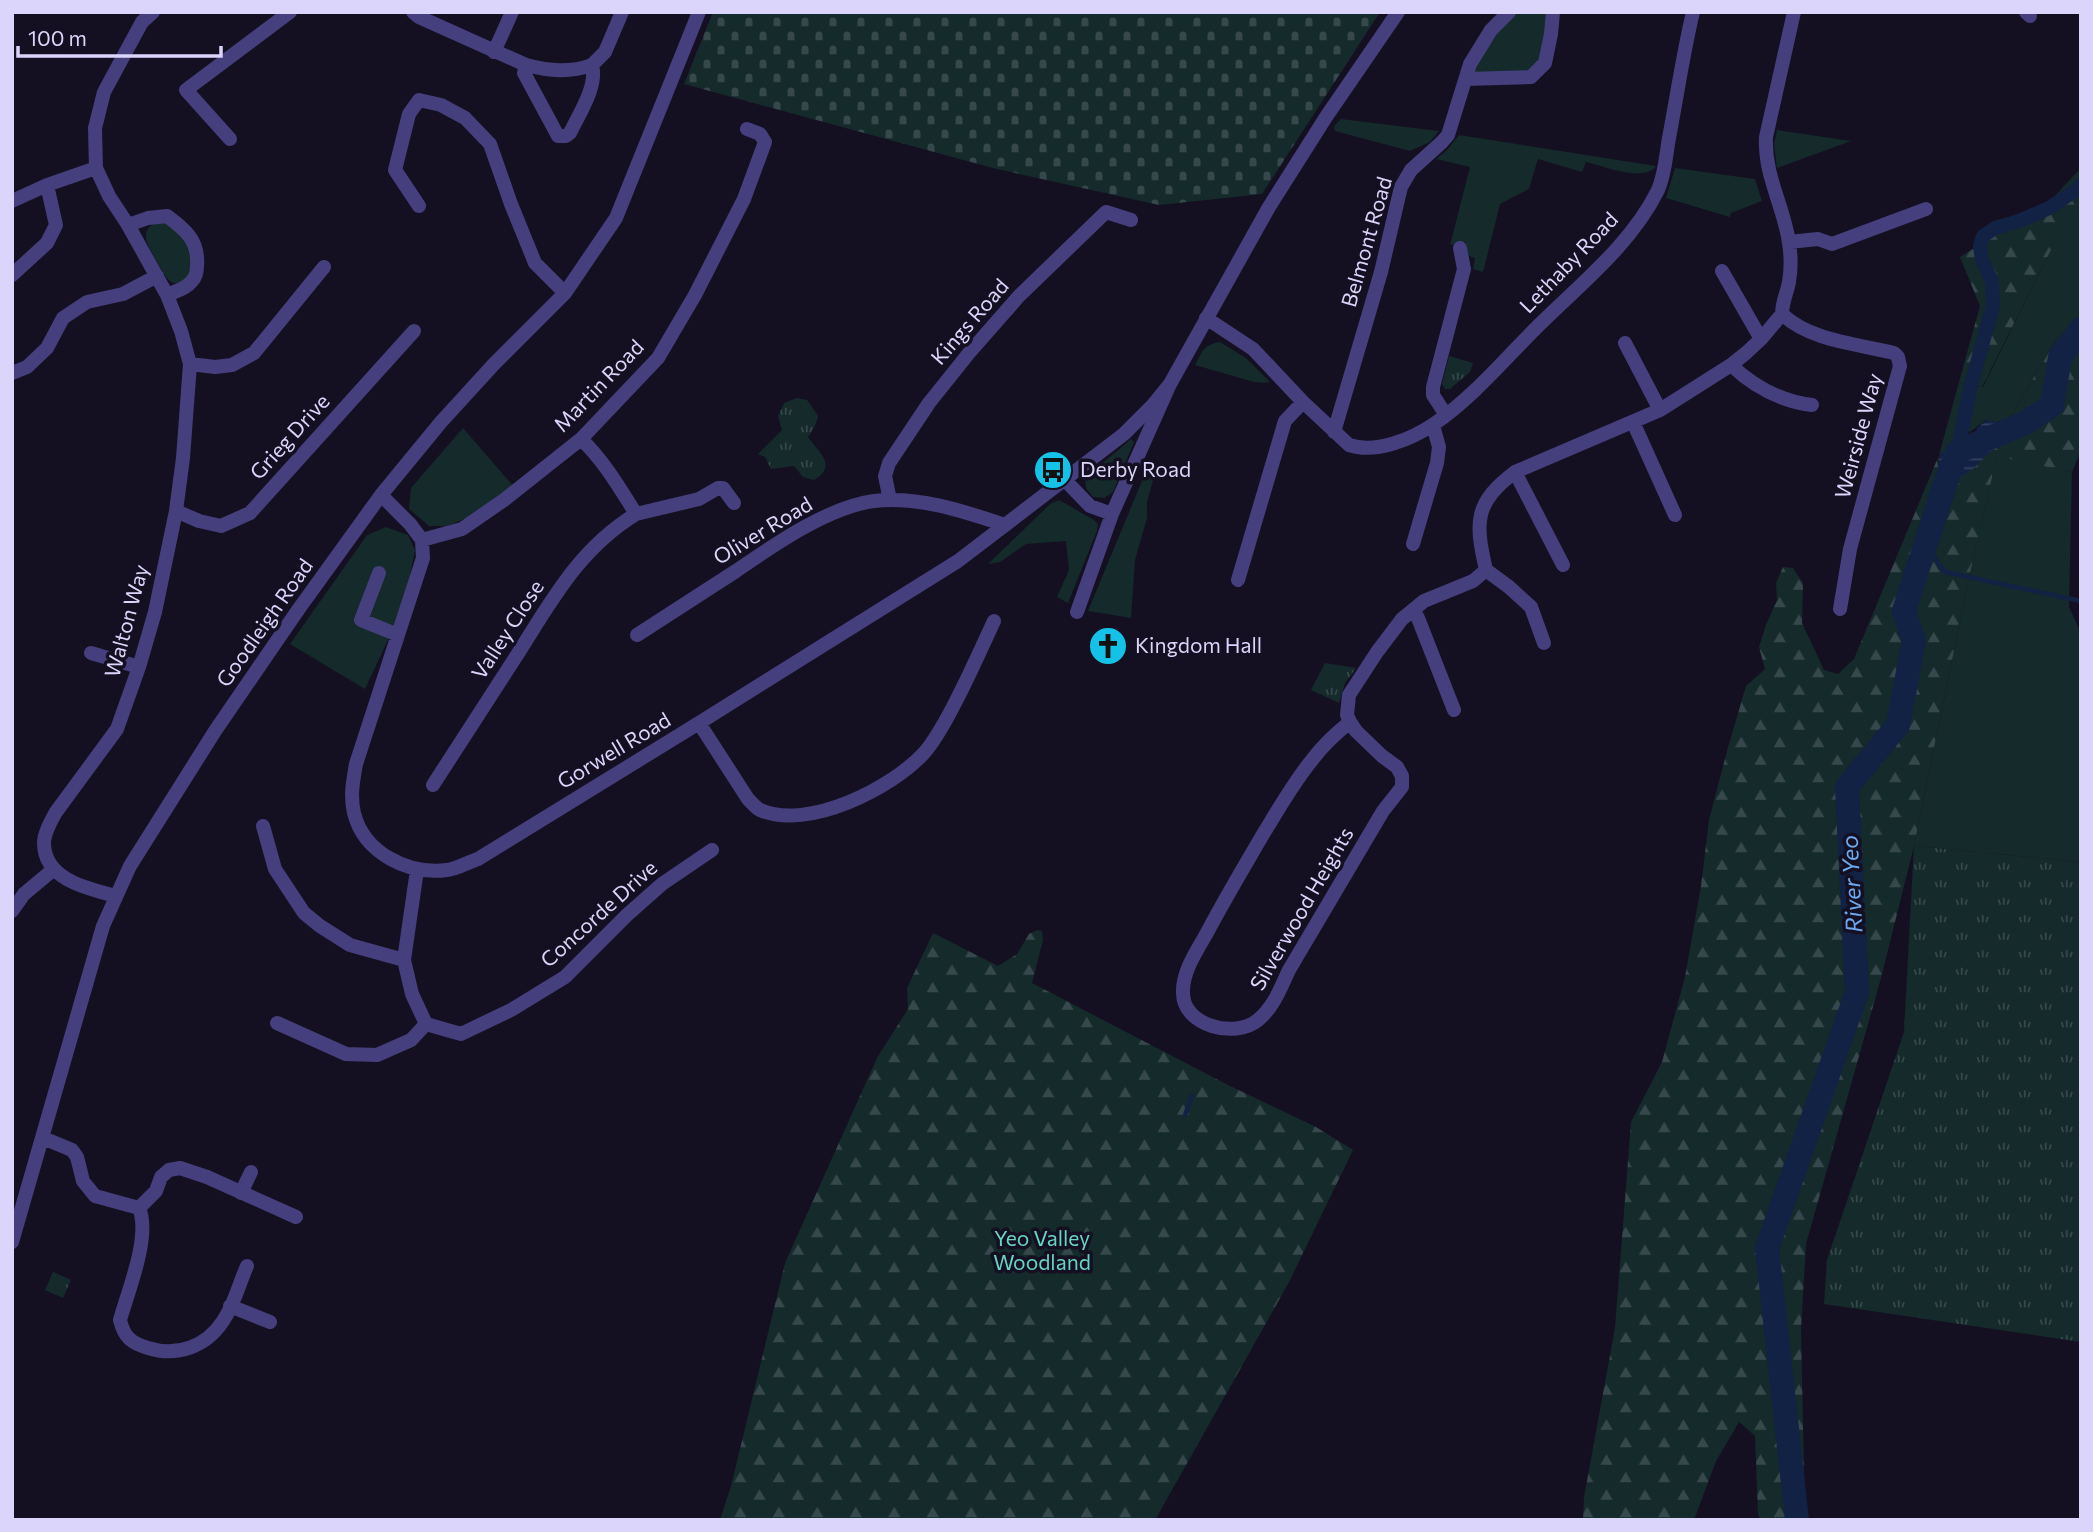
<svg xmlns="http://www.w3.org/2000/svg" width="2093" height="1532" font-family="Commissioner,sans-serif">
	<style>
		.grass { fill: #142a2b }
		.forest { fill: url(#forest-firs) }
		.cemetery { fill: url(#cemetery-stones) }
		.park { fill: url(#park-tufts) }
		.water { fill: url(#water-rules) }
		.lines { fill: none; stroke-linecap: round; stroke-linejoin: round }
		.stream { stroke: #122244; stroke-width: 4.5 }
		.canal { stroke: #122244; stroke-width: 14 }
		.river { stroke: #122244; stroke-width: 24 }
		.minor { stroke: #463f7d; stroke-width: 14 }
		.labels { text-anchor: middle; stroke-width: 7; stroke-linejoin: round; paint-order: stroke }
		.street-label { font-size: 21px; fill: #dcd5fb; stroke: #141022 }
		.poi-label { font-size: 21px; fill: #dcd5fb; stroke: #141022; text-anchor: start }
		.park-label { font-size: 21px; fill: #67d5c2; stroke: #141022 }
		.water-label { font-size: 23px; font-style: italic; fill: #6caaf2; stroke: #141022 }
	</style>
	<defs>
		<pattern id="forest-firs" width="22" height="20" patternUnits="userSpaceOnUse" patternTransform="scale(1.75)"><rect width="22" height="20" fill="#142a2b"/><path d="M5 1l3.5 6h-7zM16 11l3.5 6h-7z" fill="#36484b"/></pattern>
		<pattern id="cemetery-stones" width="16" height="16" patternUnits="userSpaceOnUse" patternTransform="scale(1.75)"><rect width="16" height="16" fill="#142a2b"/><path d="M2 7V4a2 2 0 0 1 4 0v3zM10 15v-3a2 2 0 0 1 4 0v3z" fill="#36484b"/></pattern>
		<pattern id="park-tufts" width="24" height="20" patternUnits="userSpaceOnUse" patternTransform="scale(1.75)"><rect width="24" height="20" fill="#142a2b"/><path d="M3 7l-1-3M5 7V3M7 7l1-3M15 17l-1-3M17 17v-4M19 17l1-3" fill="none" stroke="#36484b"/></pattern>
		<pattern id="water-rules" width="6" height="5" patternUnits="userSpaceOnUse" patternTransform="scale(1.75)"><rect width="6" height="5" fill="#122244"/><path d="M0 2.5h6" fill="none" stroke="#344160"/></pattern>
	</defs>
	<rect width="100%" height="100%" fill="#141022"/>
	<path class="grass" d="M 1510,12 L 1552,12 L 1551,34 L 1531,77 L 1467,78 Z
		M 1341,119 L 1439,131 L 1430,142 L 1410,151 L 1335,131 L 1334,126 Z
		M 1777,130 L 1851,141 L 1777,168 L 1774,144 Z
		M 1459,135 L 1656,166 C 1644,183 1604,166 1586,162 L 1582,172 L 1538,159 L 1529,189 L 1500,204 L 1483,272 L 1473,269 L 1475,258 L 1469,256 L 1465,242 L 1450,245 L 1470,167 L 1436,159 L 1447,150 Z
		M 1675,168 L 1755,179 L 1762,201 L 1731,213 L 1730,217 L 1666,198 Z
		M 2081,205 L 2081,317 L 2056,339 L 2006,425 L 1986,420 L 1939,455 L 1959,382 L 1983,387 L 2064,223 Z
		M 160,221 C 186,233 192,244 193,272 L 181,283 C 176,283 174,284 170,281 C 164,277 161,268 157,262 C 149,246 135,230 160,221 Z
		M 1220,342 L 1246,358 L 1269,381 L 1268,383 L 1254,382 L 1195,365 C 1203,351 1203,345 1220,342 Z
		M 463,428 L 514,487 L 476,514 L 448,526 L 429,526 L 409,509 L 411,488 Z
		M 1131,439 L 1134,442 L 1113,492 L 1104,498 L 1093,497 L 1086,488 L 1085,478 Z
		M 1997,455 L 2072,472 L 2069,607 L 2081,633 L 2081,862 L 1914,846 L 1968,582 Z
		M 1146,471 L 1155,473 L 1147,502 L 1147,518 L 1135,560 L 1131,618 L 1088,611 Z
		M 1059,500 L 1094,520 L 1098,524 L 1097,531 L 1068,603 L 1057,597 L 1069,570 L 1066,541 L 1026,544 L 1000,562 L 988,564 L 1050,504 Z
		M 386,527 L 408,535 L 415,550 L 410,576 L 396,623 L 365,689 L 290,644 L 367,535 Z"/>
	<path class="forest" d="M 2081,168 L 2081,205 L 2064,224 L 1982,387 L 1959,382 L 1980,306 L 1960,257 L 2051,200 Z
		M 2081,318 L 2081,450 L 2072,472 L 1997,456 L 1968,582 L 1914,846 L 1881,978 L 1806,1244 L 1801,1329 L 1805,1520 L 1760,1520 L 1758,1513 L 1755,1436 L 1739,1422 L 1716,1461 L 1694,1520 L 1583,1520 L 1584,1497 L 1615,1328 L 1631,1122 L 1662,1062 L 1685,977 L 1701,886 L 1709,820 L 1727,751 L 1746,686 L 1765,669 L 1759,647 L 1766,625 L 1777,600 L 1776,583 L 1783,567 L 1793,568 L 1803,583 L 1802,623 L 1824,670 L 1838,674 L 1854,659 L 1939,455 L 1935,493 L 2005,437 L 2006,425 L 2056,339 Z
		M 1037,930 L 1042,931 L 1043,940 L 1032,983 L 1228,1085 L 1316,1127 L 1353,1150 L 1288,1284 L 1155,1520 L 720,1520 L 731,1486 L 785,1263 L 877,1058 L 908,1009 L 907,988 L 933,933 L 998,966 L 1017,954 L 1029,934 Z"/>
	<path class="cemetery" d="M 713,12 L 1380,12 L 1262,194 L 1159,205 L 993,168 L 684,84 Z"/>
	<path class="park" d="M 1449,356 L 1473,363 L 1470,372 L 1450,389 L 1445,389 L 1442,384 Z
		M 797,398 L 807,400 L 818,416 L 816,424 L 808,437 C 819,453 838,465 814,480 L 803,477 L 794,466 L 771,469 L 765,457 L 758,454 L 782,430 L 778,416 L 784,403 Z
		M 1325,663 L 1356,668 L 1345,683 L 1339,703 L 1311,690 Z
		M 1914,846 L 2081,862 L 2081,1342 L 1824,1304 L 1827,1260 L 1904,1032 Z
		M 53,1272 L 71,1280 L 63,1298 L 45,1290 Z"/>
	<path class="water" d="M 1987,420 L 2006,425 L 2005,437 L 1973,469 L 1934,493 L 1940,454 L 1960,439 L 1975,441 L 1977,428 Z"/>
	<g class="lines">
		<path class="stream" d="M 1925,545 L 1945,572 L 2081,601
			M 1185,1115 L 1192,1096"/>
		<path class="canal" d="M 1957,452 L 1972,381 L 1993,306 L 1992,281 L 1982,260 L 1980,246 L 1983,236 L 1995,228 L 2019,221 L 2049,208 L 2076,190 L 2081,185"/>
		<path class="river" d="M 1797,1520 L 1767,1248 L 1857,992 L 1847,787 L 1898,725 L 1914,641 L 1904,611 L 1945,484 L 1957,452 L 2025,423 L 2052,405 L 2060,357 L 2081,329"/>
		<path class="minor" d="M 413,12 L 419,17 L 526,65 L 524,73 L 558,136 L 566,136 L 570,133 C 579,114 598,86 592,65 L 605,52 L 622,12
			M 2026,12 L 2030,16
			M 494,52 L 512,12
			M 526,65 C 550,71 569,73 592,65
			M 1466,79 L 1531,77 L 1545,63 L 1551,34 L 1553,12
			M 230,139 L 186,90 L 290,12
			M 12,201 L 47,185 L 96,168
			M 419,206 L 395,170 L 409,114 L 419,100 L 441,105 L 465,118 L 490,144 L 511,204 L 535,263 L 565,293
			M 128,225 L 148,218 L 167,216 C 186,230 199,241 197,266 C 197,271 196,277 192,281 C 186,289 176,291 167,295
			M 1789,242 L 1818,239 L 1832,244 L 1926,209
			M 1722,271 L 1761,339
			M 12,275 L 47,243 L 56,225 L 47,185
			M 1782,314 C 1810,341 1858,344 1894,353 L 1898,357 L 1900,366 L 1850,549 L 1840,609
			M 1782,314 C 1782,302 1787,293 1789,282 C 1791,270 1791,255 1789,243 C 1784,206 1764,176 1766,137 L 1794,12
			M 1206,318 L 1253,349 L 1303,402 L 1349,445 C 1376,454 1412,439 1434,424 C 1472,398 1503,361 1535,329 C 1578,286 1631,245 1658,190 C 1665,174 1666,155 1669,138 C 1677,96 1683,54 1693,12
			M 1625,343 L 1660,410
			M 190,364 L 215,367 L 232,365 L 254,353 L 324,267
			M 1731,365 C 1754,387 1780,401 1812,405
			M 12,373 L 27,367 L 47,348 L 63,318 L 87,302 L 123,294 L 157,276
			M 1446,415 L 1433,395 L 1433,387 L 1464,269 L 1460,248
			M 1633,422 L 1675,515
			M 1334,432 L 1381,272 L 1401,187 L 1411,170 L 1442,142 L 1448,135 L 1470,64 L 1491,30 L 1509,12
			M 1515,472 L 1563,565
			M 1065,480 L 1090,506 L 1112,514
			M 381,495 L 410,524 L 422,540 L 423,558 L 356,764 C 353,781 350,796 354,813 C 364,853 408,875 447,870 C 457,869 468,862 478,859 L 699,723 L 958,561 L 1124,434 L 1153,405 L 1170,384
			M 890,500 L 885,476 L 889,463 L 929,403 L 969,353 L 1019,296 L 1106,212 L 1131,220
			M 176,511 L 199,521 L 221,526 L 250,513 L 414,331
			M 636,514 L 699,499 L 718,488 L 723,488 L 734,503
			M 422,540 L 462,529 L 504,500 L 581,439 L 658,358 L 695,295 L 744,199 L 765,142 L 760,134 L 747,129
			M 1413,544 L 1437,463 L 1439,447 L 1433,425
			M 1486,570 L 1509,587 L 1531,607 L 1544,643
			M 379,573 L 361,620 L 398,635
			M 1238,580 L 1285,421 L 1303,402
			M 1413,610 L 1418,618 L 1454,710
			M 1077,612 L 1112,514 L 1170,384 L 1269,207 L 1326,117 L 1398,12
			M 637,635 C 670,614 703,592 736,571 C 774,545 828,507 874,501 C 919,496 963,511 1005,525
			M 91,653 L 139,667
			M 1350,722 C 1335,734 1323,745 1312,760 C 1293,783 1278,810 1262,836 C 1244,867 1226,897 1209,929 C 1199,948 1182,970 1183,993 C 1183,1026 1235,1039 1258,1020 C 1274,1007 1281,987 1289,970 L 1383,811 L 1402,787 L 1402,776 L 1397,767 L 1382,756 L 1356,731 L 1350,722 L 1347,715 L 1349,695 L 1377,652 L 1402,619 L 1424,601 L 1473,581 L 1486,570 C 1475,522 1474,503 1515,472 L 1660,410 L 1731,365 L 1746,353 L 1761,339 L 1782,314
			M 699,723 L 748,799 C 752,803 756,808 760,810 C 808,831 892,788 924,753 C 937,738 946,720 955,703 C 969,676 981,649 994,621
			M 433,785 C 461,741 489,698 517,655 C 552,600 579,549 636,514 C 619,487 604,461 581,439
			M 263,826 L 275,869 L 304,913 L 320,926 L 350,945 L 404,960
			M 417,870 L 404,960 L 412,994 L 426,1024 L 461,1034 L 511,1010 L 565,977 L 627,915 L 662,884 L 712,850
			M 116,896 C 89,889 44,880 44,843 C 44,833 51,821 56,812 L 117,729 L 139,667 L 155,612 L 176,511 L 183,458 L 190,364 L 181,331 L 167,295 L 128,225 L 109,196 L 96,168 L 95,128 L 104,92 L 142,22 L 153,12
			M 12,911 L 24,894 L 54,869
			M 277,1023 L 346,1054 L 377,1055 L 411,1040 L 426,1024
			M 43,1138 L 72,1150 L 77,1157 L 83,1181 L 95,1196 L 139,1208 C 151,1236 128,1291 120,1320 C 124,1337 131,1343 148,1348 C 177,1357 206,1347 223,1321 C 234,1305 239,1284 247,1266
			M 241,1193 L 251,1172
			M 139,1208 L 156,1191 L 161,1177 L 169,1170 L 180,1168 L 207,1177 L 296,1217
			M 12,1242 L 103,926 L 130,866 L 215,731 L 298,610 L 381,495 L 441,422 L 494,364 L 565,293 L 616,218 L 699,12
			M 230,1306 L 270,1322"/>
	</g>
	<defs>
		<symbol id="bus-disc" viewBox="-11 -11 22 22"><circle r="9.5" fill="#14c2e7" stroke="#141022"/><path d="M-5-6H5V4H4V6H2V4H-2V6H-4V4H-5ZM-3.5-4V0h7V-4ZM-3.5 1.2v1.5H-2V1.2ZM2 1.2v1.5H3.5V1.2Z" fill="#111"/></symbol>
		<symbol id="church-disc" viewBox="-11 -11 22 22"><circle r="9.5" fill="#14c2e7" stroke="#141022"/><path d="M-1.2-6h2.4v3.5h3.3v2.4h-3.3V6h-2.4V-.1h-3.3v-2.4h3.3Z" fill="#111"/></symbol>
	</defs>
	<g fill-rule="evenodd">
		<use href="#bus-disc" x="1031" y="448" width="44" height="44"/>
		<use href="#church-disc" x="1086" y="624" width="44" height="44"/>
	</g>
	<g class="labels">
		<g class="street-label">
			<text transform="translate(1367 242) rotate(-74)" y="7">Belmont Road</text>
			<text transform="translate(1569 263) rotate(-46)" y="7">Lethaby Road</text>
			<text transform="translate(970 322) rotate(-49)" y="7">Kings Road</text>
			<text transform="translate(599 386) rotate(-46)" y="7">Martin Road</text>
			<text transform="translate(1859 436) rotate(-75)" y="7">Weirside Way</text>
			<text transform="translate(290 437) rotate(-48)" y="7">Grieg Drive</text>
			<text transform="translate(763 531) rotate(-31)" y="7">Oliver Road</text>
			<text transform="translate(127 621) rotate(-75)" y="7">Walton Way</text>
			<text transform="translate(265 623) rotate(-55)" y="7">Goodleigh Road</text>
			<text transform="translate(508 630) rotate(-57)" y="7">Valley Close</text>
			<text transform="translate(614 751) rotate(-31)" y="7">Gorwell Road</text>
			<text transform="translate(1302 909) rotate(-60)" y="7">Silverwood Heights</text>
			<text transform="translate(599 914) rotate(-42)" y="7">Concorde Drive</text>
		</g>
		<g class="poi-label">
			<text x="1080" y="477">Derby Road</text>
			<text x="1135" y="653">Kingdom Hall</text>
		</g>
		<g class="park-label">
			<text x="1042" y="1246">Yeo Valley<tspan x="1042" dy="24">Woodland</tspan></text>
		</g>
		<g class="water-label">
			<text transform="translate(1852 884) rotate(-93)" y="8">River Yeo</text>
		</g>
	</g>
	<rect width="2093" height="1532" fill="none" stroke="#dcd5fb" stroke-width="28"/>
	<path d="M18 46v10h203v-10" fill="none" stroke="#dcd5fb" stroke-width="3.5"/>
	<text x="28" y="46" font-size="21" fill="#dcd5fb" stroke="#141022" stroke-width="5" paint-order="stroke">100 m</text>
</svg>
